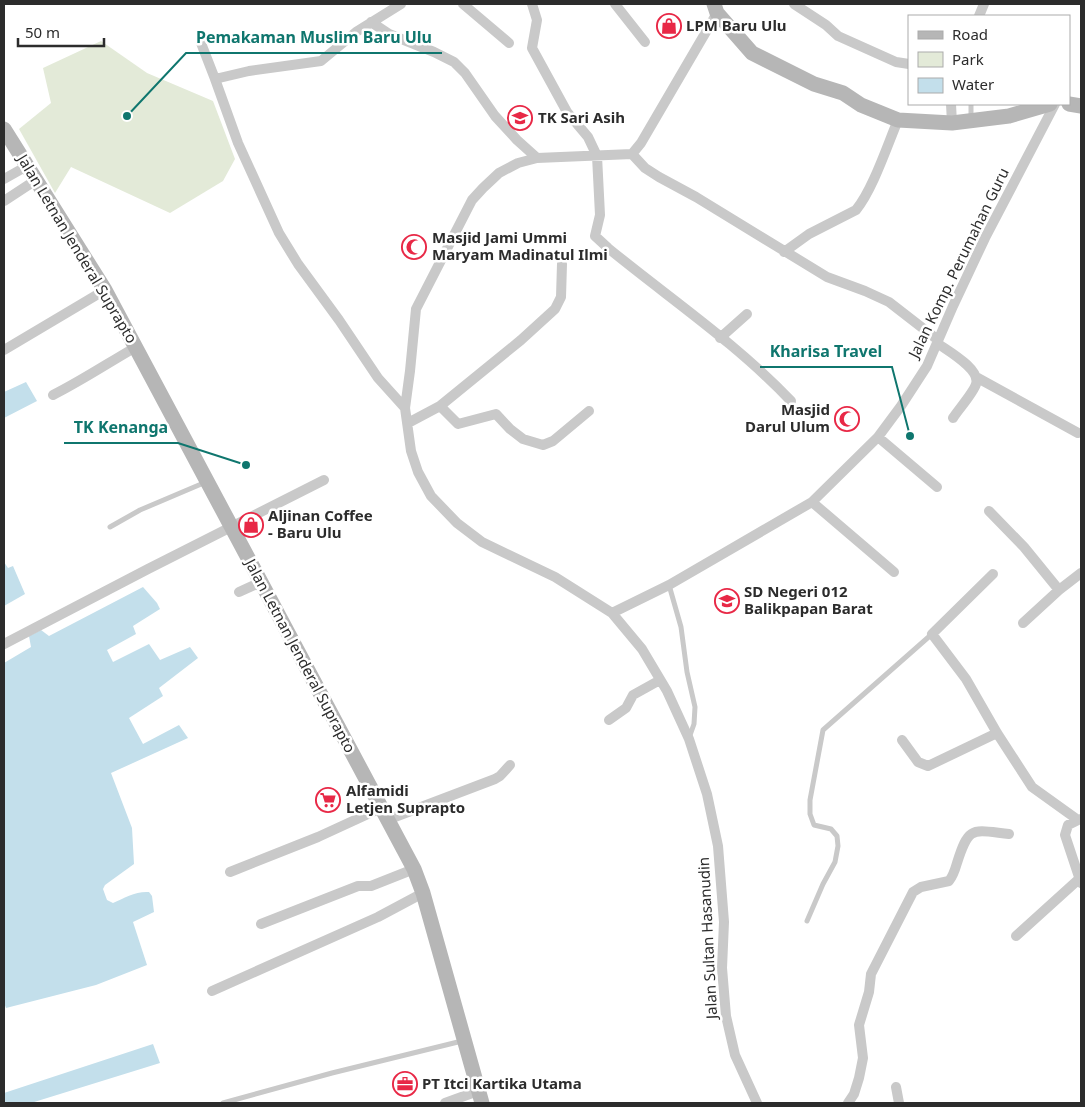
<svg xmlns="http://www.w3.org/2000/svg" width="1085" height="1107" font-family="'Noto Sans',sans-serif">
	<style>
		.green { fill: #e3ead8 }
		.water { fill: #c3dfeb }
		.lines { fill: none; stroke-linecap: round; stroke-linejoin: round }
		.service { stroke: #c9c9c9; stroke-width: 5 }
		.minor { stroke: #c9c9c9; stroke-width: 10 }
		.secondary { stroke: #b6b6b6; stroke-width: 15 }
		.labels { text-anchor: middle; stroke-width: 5; stroke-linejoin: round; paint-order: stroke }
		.poi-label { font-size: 15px; font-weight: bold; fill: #2c2c2c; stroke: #fff; text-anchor: start }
		.street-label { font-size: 15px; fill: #2c2c2c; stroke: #fff }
		.leader { fill: none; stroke: #0f766e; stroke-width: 2 }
		.callout-dot { fill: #0f766e; stroke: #fff; stroke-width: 2 }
		.callout-label { font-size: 16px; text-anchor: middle; font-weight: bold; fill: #0f766e; stroke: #fff; stroke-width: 5; stroke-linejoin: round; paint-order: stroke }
	</style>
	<rect width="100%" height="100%" fill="#fff"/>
	<path class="green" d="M 101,41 L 147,73 L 213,101 L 235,159 L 223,181 L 170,213 L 71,167 L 55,193 L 19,129 L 51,103 L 43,68 Z"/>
	<path class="water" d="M 26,382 L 37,401 L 4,418 L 4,392 Z
		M 4,562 L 8,568 L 13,566 L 25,594 L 4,606 Z
		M 143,587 L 157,603 L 160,609 L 133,626 L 136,634 L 107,650 L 113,662 L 149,644 L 160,660 L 190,647 L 198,658 L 159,688 L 163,696 L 129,718 L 143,744 L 179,725 L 188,738 L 111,773 L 132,828 L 134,864 L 105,885 L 103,889 L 107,900 L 113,903 C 124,898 136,891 149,892 L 152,896 L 154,912 L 133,922 L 147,965 L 96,985 L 6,1008 L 4,1003 L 4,663 L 31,647 L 29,636 L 41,630 L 49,636 Z
		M 153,1044 L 160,1063 L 31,1103 L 4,1103 L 4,1093 Z"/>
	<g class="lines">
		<path class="service" d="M 971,120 L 971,104
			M 110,527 L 140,510 L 206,482
			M 669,585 L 681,627 L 687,672 L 695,707 L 694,724 L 689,738
			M 807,921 L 823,884 L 835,862 L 838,846 L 837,836 L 831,829 L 814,825 L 810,814 L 810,800 L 823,730 L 932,634
			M 223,1103 L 332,1073 L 462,1041"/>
		<path class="minor" d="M 401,4 L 356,32 L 321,61 L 249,71 L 215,79 L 238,143 L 279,233 L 298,264 L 339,320 L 378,378 L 405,408
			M 463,4 L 509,43
			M 532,4 L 537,20 L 532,48 L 567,112 L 588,137 L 597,156 L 600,215 L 595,236 L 608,248 C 669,298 736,343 791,401
			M 615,4 L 645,42
			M 794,4 L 826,25 L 838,36 L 896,62 L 909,64
			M 717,13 L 641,143 L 632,154 L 537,158 L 518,163 L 499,173 L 483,188 L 472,200 L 416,309 L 410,371 L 405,408 L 411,451 L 418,472 L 431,496 L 457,523 L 482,542 L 555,577 L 612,613 L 642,649 L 667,691 L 689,739 L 707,794 L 718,846 L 724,922 L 722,968 L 726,1016 L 735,1055 L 757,1103
			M 979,16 L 984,4
			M 371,22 L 389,34 L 434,52 L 454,62 L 465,73 L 495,116 L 517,140 L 537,158
			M 201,43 L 215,79
			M 951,104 L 952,123
			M 632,154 L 645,168 L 659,177 L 696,197 L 827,277 L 865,291 L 889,302 L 938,340
			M 4,179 L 27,166
			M 4,201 L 36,180
			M 784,252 L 809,234 L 856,210 C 873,189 887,146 898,120
			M 720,338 L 747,314
			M 937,343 C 948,351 981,369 976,384 C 974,392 958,410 953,418
			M 4,350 L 105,290
			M 976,377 L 1078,433
			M 53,395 C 81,381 108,363 136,347
			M 440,406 L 458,424 L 496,414 L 510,429 L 523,439 L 543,445 L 553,441 L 589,411
			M 408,423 L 440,406 L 521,340 L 555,309 L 561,297 L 562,264
			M 878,437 L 937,487
			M 812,502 L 894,572
			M 989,511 L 1024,547 L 1059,590
			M 993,574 L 932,634 L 966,679 L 997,733 L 1032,787 L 1078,820 L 1081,819
			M 239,592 L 261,582
			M 612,613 L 669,585 L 812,502 L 878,437 L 901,406 L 927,366 L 953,306 L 985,238 L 1055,104
			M 1023,623 L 1059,590 L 1081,573
			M 4,644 L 148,569 L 324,480
			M 609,720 L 626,708 L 633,695 L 660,680
			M 902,740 L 918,762 L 928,766 L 997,733
			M 387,820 L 495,779 L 500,776 L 510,765
			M 1078,820 L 1068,825 L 1065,835 L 1081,883
			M 230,872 L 318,837 L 381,808
			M 261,924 L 358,886 L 371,886 L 414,869
			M 1016,936 L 1079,879
			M 212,991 L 378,917 L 423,893
			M 896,1087 L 899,1103
			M 445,1103 L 478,1091
			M 848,1103 L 854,1094 L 859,1078 L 863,1058 L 859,1025 L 869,992 L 871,974 L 913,892 L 921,887 L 949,881 C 953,876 955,870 957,863 C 969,825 972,830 1009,834"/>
		<path class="secondary" d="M 714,4 L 717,13 L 752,53 L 814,84 L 843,93 L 861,105 L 898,120 L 952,123 L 1009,116 L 1050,104
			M 1069,104 L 1081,106
			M 4,129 L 105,290 L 414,869 L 423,893 L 482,1103"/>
	</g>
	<defs>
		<symbol id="shop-ring" viewBox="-11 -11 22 22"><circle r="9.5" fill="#fff" stroke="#e82846" stroke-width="1.5"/><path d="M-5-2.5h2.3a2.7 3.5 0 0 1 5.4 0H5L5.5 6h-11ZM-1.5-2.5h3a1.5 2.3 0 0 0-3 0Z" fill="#e82846"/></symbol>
		<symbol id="school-ring" viewBox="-11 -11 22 22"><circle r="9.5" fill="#fff" stroke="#e82846" stroke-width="1.5"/><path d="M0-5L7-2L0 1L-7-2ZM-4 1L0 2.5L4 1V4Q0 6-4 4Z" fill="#e82846"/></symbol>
		<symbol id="mosque-ring" viewBox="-11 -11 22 22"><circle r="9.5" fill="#fff" stroke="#e82846" stroke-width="1.5"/><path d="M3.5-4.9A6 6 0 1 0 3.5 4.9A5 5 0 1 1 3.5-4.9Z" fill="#e82846"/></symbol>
		<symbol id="supermarket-ring" viewBox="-11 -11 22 22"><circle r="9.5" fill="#fff" stroke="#e82846" stroke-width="1.5"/><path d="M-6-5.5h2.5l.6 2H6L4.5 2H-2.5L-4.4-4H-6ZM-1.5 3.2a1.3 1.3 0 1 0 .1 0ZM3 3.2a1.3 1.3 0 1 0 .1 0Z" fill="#e82846"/></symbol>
		<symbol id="office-ring" viewBox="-11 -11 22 22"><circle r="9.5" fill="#fff" stroke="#e82846" stroke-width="1.5"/><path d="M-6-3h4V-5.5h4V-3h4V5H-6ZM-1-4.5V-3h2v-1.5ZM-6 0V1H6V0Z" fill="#e82846"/></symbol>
	</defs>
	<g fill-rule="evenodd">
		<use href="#shop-ring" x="655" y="12" width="28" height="28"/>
		<use href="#school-ring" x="506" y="104" width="28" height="28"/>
		<use href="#mosque-ring" x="400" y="233" width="28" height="28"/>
		<use href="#mosque-ring" x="833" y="405" width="28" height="28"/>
		<use href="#shop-ring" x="237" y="511" width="28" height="28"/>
		<use href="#school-ring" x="713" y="587" width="28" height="28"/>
		<use href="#supermarket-ring" x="314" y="786" width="28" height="28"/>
		<use href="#office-ring" x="391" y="1070" width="28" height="28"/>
	</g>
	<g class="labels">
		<g class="poi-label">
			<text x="686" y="31">LPM Baru Ulu</text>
			<text x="538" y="123">TK Sari Asih</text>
			<text x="432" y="243">Masjid Jami Ummi<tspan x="432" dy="17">Maryam Madinatul Ilmi</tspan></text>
			<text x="830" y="415" text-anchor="end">Masjid<tspan x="830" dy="17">Darul Ulum</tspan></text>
			<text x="268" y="521">Aljinan Coffee<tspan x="268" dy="17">- Baru Ulu</tspan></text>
			<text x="744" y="597">SD Negeri 012<tspan x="744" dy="17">Balikpapan Barat</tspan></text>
			<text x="346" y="796">Alfamidi<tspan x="346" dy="17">Letjen Suprapto</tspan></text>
			<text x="422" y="1089">PT Itci Kartika Utama</text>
		</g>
		<g class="street-label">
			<text transform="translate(77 249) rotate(59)" y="5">Jalan Letnan Jenderal Suprapto</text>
			<text transform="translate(959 263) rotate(-64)" y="5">Jalan Komp. Perumahan Guru</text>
			<text transform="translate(300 656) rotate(62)" y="5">Jalan Letnan Jenderal Suprapto</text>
			<text transform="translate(708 938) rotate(-93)" y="5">Jalan Sultan Hasanudin</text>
		</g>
	</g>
	<path class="leader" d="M127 116L186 53H442M910 436L892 367H760M246 465L178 443H64"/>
	<g class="callout-dot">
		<circle cx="127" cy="116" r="5"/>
		<circle cx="910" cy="436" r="5"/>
		<circle cx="246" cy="465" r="5"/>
	</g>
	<g class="callout-label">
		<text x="314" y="43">Pemakaman Muslim Baru Ulu</text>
		<text x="826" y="357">Kharisa Travel</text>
		<text x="121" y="433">TK Kenanga</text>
	</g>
	<rect width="1085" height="1107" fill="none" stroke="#2c2c2c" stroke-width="10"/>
	<rect x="908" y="15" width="162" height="90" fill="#ffffff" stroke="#ababab"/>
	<rect x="918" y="31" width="25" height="8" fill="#b6b6b6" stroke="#ababab"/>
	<text x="952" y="40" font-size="15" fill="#2c2c2c">Road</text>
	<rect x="918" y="52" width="25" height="15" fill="#e3ead8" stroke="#ababab"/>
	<text x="952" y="65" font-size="15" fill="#2c2c2c">Park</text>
	<rect x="918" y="78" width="25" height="15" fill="#c3dfeb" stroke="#ababab"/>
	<text x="952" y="90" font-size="15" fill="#2c2c2c">Water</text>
	<path d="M18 38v8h86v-8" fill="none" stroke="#2c2c2c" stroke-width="2.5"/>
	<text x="25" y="38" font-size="15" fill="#2c2c2c" stroke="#ffffff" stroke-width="4" paint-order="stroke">50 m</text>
</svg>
